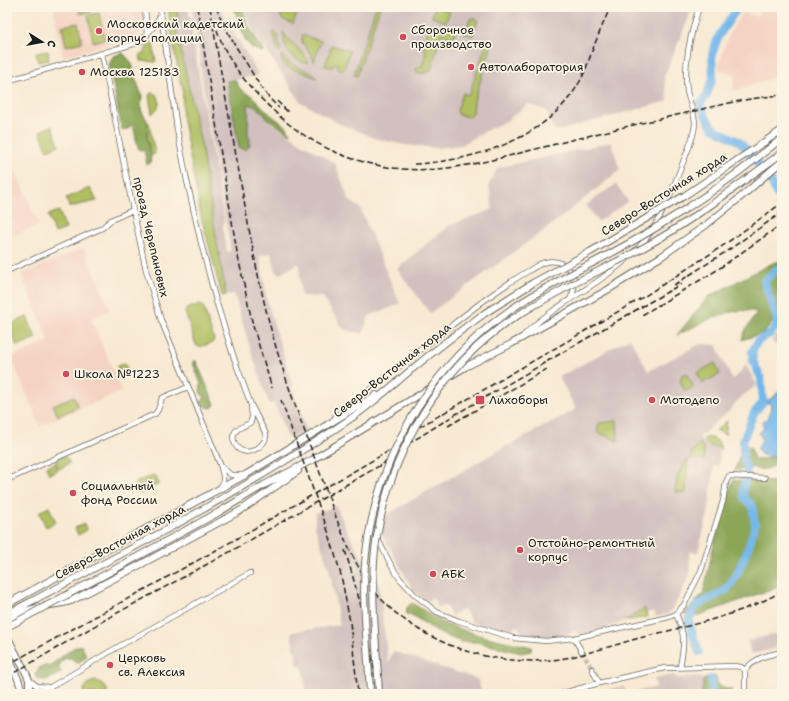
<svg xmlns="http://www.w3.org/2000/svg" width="789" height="701" font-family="'Shantell Sans',sans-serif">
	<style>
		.built { fill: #f5d3c2 }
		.industrial { fill: #d1c0bd }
		.green { fill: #afbf61; stroke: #666e3e }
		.forest { fill: #8ba657; stroke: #54613a }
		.water { fill: #76b8eb; stroke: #496a84 }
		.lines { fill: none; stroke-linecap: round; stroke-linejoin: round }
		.river { stroke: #76b8eb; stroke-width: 8 }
		.minor-tunnel { stroke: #ccc0ae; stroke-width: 4.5; stroke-dasharray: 4.5 2; stroke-linecap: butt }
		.minor-casing { stroke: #69645c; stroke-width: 6 }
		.major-casing { stroke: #69645c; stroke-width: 8 }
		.minor { stroke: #fff; stroke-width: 4.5 }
		.major { stroke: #fff; stroke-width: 6 }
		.rail { stroke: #1c1c1c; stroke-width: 1.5; stroke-dasharray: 6 3; stroke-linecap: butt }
		.major-bridge-casing { stroke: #69645c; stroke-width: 8; stroke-linecap: butt }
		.major-bridge { stroke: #fff; stroke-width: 6 }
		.poi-dot { fill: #d1495b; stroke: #fcf5e5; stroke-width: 1.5 }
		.labels { text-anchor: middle; stroke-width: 3.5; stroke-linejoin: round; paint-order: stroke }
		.poi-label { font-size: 12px; fill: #1c1c1c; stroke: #fcf5e5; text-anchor: start }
		.street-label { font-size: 12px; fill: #1c1c1c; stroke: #fcf5e5 }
	</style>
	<rect width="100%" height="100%" fill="#fcf5e5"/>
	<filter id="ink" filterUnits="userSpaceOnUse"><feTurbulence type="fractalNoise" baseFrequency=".025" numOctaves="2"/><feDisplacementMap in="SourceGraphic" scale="8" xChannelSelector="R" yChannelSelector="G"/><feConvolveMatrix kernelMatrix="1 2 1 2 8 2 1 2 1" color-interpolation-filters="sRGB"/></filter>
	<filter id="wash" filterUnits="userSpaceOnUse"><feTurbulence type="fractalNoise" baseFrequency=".012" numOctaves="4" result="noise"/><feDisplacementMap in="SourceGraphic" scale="16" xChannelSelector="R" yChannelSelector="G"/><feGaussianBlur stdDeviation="0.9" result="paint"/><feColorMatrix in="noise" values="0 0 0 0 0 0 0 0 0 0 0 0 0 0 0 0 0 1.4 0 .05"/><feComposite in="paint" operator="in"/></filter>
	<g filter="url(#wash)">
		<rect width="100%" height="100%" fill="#f8e9d2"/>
		<path class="built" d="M 53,7 L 141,7 L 143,26 L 139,36 L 63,57 Z
			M 761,7 L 782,7 L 782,75 L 734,91 L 733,82 L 735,75 L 722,71 L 718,66 L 730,32 L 744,11 L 757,16 Z
			M 7,150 L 39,225 L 7,238 Z
			M 84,248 L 110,310 L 91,319 L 122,391 L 40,426 L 11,357 L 49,341 L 21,274 Z"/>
		<path class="industrial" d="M 176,7 L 189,7 L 189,15 L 191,18 L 190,23 L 224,219 L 223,227 L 227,252 L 231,251 L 204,92 L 200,63 L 201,62 L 193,12 L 191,7 L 219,7 L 259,75 L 235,80 L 246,96 L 272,123 L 300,142 L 335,163 L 349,200 L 360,208 L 400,304 L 369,316 L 363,334 L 343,329 L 323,297 L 301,296 L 299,263 L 280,274 L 277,273 L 271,253 L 260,256 L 267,301 L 293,386 L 291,387 L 307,431 L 288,438 L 274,403 L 269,404 L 253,357 L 234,294 L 226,295 L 198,125 L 175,22 L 179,21 Z
			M 243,7 L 693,7 L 664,77 L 668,101 L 561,130 L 554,130 L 546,110 L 528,104 L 506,121 L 489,129 L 465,143 L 462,145 L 436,148 L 405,145 L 377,139 L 338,123 L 301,102 L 252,29 Z
			M 611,142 L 620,170 L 554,223 L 430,313 L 397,269 L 448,226 L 493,209 L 489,185 L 497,168 Z
			M 616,184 L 628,201 L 598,222 L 586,205 Z
			M 782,329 L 782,351 L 771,340 Z
			M 630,338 L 648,371 L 700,344 L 716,345 L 732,379 L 738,375 L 746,365 L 757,385 L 741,397 L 729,411 L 699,437 L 709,447 L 721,448 L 718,466 L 714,466 L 709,510 L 698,552 L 689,552 L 690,575 L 673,609 L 668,614 L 656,617 L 654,611 L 647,613 L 646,608 L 623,622 L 581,635 L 574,631 L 562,638 L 544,638 L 524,637 L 518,626 L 505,633 L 472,623 L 464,609 L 451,616 L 446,606 L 439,608 L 433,598 L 426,602 L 413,590 L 383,536 L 381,531 L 383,519 L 393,511 L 494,453 L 576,409 L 559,377 Z
			M 336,506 L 352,540 L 379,586 L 388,663 L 393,651 L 477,679 L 483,694 L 306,694 L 304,671 L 302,667 L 297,664 L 296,651 L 294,650 L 291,632 L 340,625 L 329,569 L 315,527 L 315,513 Z
			M 782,632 L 782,647 L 752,654 L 750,652 L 748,641 Z
			M 674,675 L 678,678 L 700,676 L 703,680 L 703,687 L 701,694 L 588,694 L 624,686 L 626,694 L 656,687 L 654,679 Z"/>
		<path class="green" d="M 90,7 L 91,12 L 80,14 L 79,8 Z
			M 168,7 L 176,7 L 179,21 L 175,23 L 202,148 L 204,164 L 226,295 L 222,296 L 201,216 L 192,168 L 182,115 L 183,87 C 179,82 180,75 178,69 C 173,49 171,28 168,7 Z
			M 278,7 L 299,7 L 293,24 L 282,19 Z
			M 376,7 L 380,7 L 357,76 L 354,75 Z
			M 437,8 L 450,11 L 446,22 L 432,17 L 434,10 Z
			M 99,13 L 105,39 L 93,42 L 88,15 Z
			M 472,18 L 478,20 L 473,36 L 465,34 L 470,19 Z
			M 78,23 L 82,42 L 66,46 L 62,26 Z
			M 430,23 L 432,23 L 456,30 L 453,38 L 441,34 L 431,70 L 425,73 L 418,73 L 416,71 L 417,68 L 422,66 L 426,53 L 424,47 Z
			M 273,32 L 277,33 L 281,50 L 278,52 Z
			M 283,32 C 290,43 301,49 308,60 L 307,63 C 291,60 283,48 283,32 Z
			M 302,35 L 321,41 L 314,62 L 311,54 L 302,42 Z
			M 487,42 L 492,44 L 474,101 L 473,113 L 469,117 L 459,115 L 457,111 L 463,93 L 469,95 Z
			M 153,43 L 156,62 L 141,61 L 140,54 L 144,54 L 148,44 Z
			M 332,45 L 350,51 L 344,70 L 337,68 L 338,64 L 336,63 L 332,67 L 325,66 Z
			M 48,51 L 49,60 L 38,62 L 36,53 Z
			M 281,56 L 283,57 C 292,68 308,68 317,78 L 285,66 L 282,62 Z
			M 152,92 C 163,97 160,108 152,114 L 149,95 Z
			M 149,123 L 155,154 L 148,156 L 141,125 Z
			M 52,126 L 59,145 L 47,150 L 40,131 Z
			M 90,188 L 97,201 L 69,207 L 66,198 Z
			M 59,211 L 66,229 L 55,233 L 48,215 Z
			M 200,304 L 203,306 L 214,340 L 212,343 L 199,347 L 196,345 L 185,312 L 187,308 Z
			M 27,317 L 36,338 L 17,346 L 8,325 Z
			M 125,363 L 129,374 L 120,377 L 117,366 Z
			M 715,363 L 720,374 L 703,383 L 697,373 Z
			M 686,373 L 694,387 L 685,391 L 680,381 L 682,375 Z
			M 74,396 L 78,407 L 58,416 L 53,405 Z
			M 617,421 L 618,441 L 597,432 L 599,423 Z
			M 727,421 L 725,435 L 716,430 Z
			M 708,437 C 715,439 719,440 721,448 L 709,446 L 704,441 L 704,439 Z
			M 699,444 L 701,444 L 704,447 L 704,460 L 690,459 L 691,453 Z
			M 65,456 L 70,463 L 59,469 L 55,460 Z
			M 688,458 L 686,493 L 675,492 C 676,479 679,469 688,458 Z
			M 55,463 L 58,470 L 49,474 L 46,467 Z
			M 155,475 L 159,484 L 140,494 L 135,483 L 148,477 L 149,478 Z
			M 49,507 L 56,522 L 46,527 L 39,512 Z
			M 84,524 L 87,530 L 78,535 L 75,528 Z
			M 645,608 L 647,617 L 625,621 Z
			M 96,681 C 103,683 107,687 108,694 L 83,694 C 84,686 88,682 96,681 Z"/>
		<path class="forest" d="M 234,7 L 242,7 L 247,24 L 264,51 L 261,52 L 252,48 L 245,40 Z
			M 123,53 L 132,63 L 135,77 L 142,96 L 141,110 L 148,122 L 147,136 L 151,157 L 150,163 L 147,165 L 144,150 L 140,150 L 138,147 L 133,125 L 130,126 L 128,129 L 122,130 L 109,65 L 113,56 Z
			M 235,80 L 239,88 L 246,93 L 252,96 L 271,115 L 287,127 L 290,134 L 267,118 L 257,107 L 248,104 C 249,113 248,123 248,132 C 248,135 250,138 250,141 C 250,145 249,147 246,150 L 239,148 L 227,81 Z
			M 782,261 L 782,310 L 764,333 L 742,340 C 744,329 752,322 757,312 C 730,305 701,324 677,335 L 708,297 L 759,270 L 775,262 Z
			M 194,360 L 196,361 L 215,405 L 212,408 L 206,407 L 200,403 L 205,397 L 201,394 L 200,391 L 201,384 L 193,363 L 193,361 Z
			M 743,443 L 751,448 L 754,460 L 779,457 L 782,448 L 782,462 C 772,467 763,473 752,467 L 735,471 Z
			M 733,480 L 775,482 L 782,481 L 782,582 L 775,588 L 694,617 L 684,614 L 703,594 L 714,544 Z
			M 412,603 L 447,625 L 482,636 L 532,647 L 531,651 L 521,653 L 477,642 L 461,642 L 441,634 L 413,616 L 406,614 L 407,607 Z
			M 81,645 L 86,655 L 85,658 L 78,663 C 75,662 72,658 69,658 C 62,658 59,664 59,670 L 62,672 C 55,677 46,682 37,679 L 35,674 L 40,667 L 51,665 L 73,648 Z
			M 715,676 C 718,687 722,688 732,690 L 728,694 L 701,694 L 703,687 L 703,680 Z"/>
		<path class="water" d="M 778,392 L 782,396 C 782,410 785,441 778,453 C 774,459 757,457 758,448 C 759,445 761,442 762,439 L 759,433 L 764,428 L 762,422 C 768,419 773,410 770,403 L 765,403 L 766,401 L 774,397 Z"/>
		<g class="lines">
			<path class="river" d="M 738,7 L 718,37 L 712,55 L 713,78 L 706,97 L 700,104 L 707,119 L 713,128 L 740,142 L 769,178 L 777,195 L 782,199
				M 699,652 L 693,635 L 689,619 L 696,606 L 726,590 L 735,578 L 748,549 L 755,525 L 752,505 L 744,498 L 743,487 L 746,480 L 747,469 L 743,457 L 743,441 L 754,413 L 763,402 L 761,378 L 753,361 L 752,351 L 758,341 L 771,333 L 776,327 L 777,319 L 764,281 L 776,270 L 782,269
				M 711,679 L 712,694"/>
		</g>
	</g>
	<g filter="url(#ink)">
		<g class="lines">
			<path class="minor-tunnel" d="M 582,652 L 592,669"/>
			<defs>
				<path id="minor" d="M 145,7 L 147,35
					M 160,7 L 177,129 L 187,181 L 201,243 L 216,301 L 235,361 L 251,405 L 266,434 C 267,448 242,460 235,444 C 233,440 232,436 235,432 C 238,427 246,426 251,422 L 252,416 L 251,405
					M 102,54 L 133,210 L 146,270 L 161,320 L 220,464 C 222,472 226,481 220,488
					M 7,81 L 140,42 L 155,25 L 161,14
					M 636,250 C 658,229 671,193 682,165 C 687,152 694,138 695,124 C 695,113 689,102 687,91 C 683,64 691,33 699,7
					M 7,271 L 102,228 L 111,220 L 133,210
					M 523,336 C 554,304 597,287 629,257
					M 335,417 C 386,378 435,337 486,299 C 500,289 514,279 530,270 C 535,267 540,263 546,262 C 557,259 569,265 573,276 C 576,284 574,292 570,299
					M 222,467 L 231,475 L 243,475
					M 7,480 L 155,414 L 158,410 L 162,398 L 188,387
					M 371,526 L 391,565 L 400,579 L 415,595 L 437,612 L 459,621 L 513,638 L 546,641 L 574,638 L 669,617 L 676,614 L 684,605 L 701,571 L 723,501 L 726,482 L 729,476 L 765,478
					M 676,614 C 686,636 684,645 680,667
					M 574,638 L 582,652
					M 592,669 L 599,683
					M 745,670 C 755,658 767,655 782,652
					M 29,680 L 37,686 L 48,687
					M 39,694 L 116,648 L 250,573
					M 560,694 L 599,683 L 665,668 L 735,666 L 741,667 L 745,670
					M 745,694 L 745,670"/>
				<path id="major" d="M 106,574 L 219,512 L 264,485 L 312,460 L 465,367 L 511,344 L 609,289 L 662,256 L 706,225 L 742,196 L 782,161
					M 7,604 L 247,474 L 376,395
					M 7,614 C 124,553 243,492 353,417 C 373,403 392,386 411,370 C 435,350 460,331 485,313
					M 7,625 C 19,605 52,607 71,601 L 134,568 L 240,511 L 298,471
					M 7,636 L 27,675 L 29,680 L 29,694
					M 7,654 L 18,679 L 23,694
					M 7,689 L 9,694"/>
			</defs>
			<use href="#minor" class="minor-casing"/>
			<use href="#major" class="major-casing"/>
			<use href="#minor" class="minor"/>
			<use href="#major" class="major"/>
			<path class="rail" d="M 197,7 L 237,252 L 253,326 L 272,388
				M 210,7 C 219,64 230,121 240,178 C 249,230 258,282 272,333 C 285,381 303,426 320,473 C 338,522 354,579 397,614 C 445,653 511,669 571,657 C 592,652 612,646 632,640 C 680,627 739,617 782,591
				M 216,7 C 224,27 235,46 247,64 C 256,80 265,95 279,108
				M 217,30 C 227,62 251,90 275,112 C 310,145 354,165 403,169 C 449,173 496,159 540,148 C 587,136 635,124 682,114 C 715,106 748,98 782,95
				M 277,101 L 288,112
				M 414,164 C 475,161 547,139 579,83 C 586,71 589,59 594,46 C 599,33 605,20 610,7
				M 674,285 L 733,247 L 782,212
				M 642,315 L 717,270 L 782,224
				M 281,400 L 329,534 L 341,575 L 350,622 L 358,694
				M 448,426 L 547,369
				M 404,436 L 645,296 L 721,247 L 782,203
				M 408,444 L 456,414 L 681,284
				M 345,550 C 359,598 373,643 376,694
				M 7,665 L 222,547 L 394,448
				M 7,677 L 108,618 L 226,554 L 398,455"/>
			<defs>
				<path id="major-bridge" d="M 485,313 L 533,283 L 590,252 L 684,196 L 782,130
					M 7,627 L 106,574
					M 370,694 C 368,642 359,591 368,539 C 384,444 434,363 513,308 C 557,278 607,258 652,230 C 697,203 741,172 782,138
					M 379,694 C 377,644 369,592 376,542 C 390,451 441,363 520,314 C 564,286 612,266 657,240 C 701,214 741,183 782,153"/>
			</defs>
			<use href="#major-bridge" class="major-bridge-casing"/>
			<use href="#major-bridge" class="major-bridge"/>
		</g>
	</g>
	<g class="poi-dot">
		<circle cx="99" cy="31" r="4"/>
		<circle cx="403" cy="37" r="4"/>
		<circle cx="471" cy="67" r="4"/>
		<circle cx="82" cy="72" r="4"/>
		<circle cx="66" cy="374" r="4"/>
		<rect x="475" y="395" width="10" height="10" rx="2"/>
		<circle cx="652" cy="400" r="4"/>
		<circle cx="73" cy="493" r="4"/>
		<circle cx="520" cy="550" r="4"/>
		<circle cx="433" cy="574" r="4"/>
		<circle cx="110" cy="665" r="4"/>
	</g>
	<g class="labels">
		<g class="poi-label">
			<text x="107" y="28">Московский кадетский<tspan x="107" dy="14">корпус полиции</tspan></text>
			<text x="411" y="34">Сборочное<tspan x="411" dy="14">производство</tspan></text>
			<text x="479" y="71">Автолаборатория</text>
			<text x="90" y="76">Москва 125183</text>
			<text x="74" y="378">Школа №1223</text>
			<text x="489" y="404">Лихоборы</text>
			<text x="660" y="404">Мотодепо</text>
			<text x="81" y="490">Социальный<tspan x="81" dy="14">фонд России</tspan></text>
			<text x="528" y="547">Отстойно-ремонтный<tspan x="528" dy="14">корпус</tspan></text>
			<text x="441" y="578">АБК</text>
			<text x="118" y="662">Церковь<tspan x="118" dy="14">св. Алексия</tspan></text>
		</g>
		<g class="street-label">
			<text transform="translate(664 194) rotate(-32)" y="4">Северо-Восточная хорда</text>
			<text transform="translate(151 237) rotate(77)" y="4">проезд Черепановых</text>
			<text transform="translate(392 370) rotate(-38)" y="4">Северо-Восточная хорда</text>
			<text transform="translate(120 542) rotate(-28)" y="4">Северо-Восточная хорда</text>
		</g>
	</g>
	<rect width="789" height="701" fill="none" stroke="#fcf5e5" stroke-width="24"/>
	<g transform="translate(42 42) rotate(101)" stroke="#fcf5e5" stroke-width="3" paint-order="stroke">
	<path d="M0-3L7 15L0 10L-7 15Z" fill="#1c1c1c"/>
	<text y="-6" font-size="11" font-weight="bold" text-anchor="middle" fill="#1c1c1c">С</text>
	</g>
</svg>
